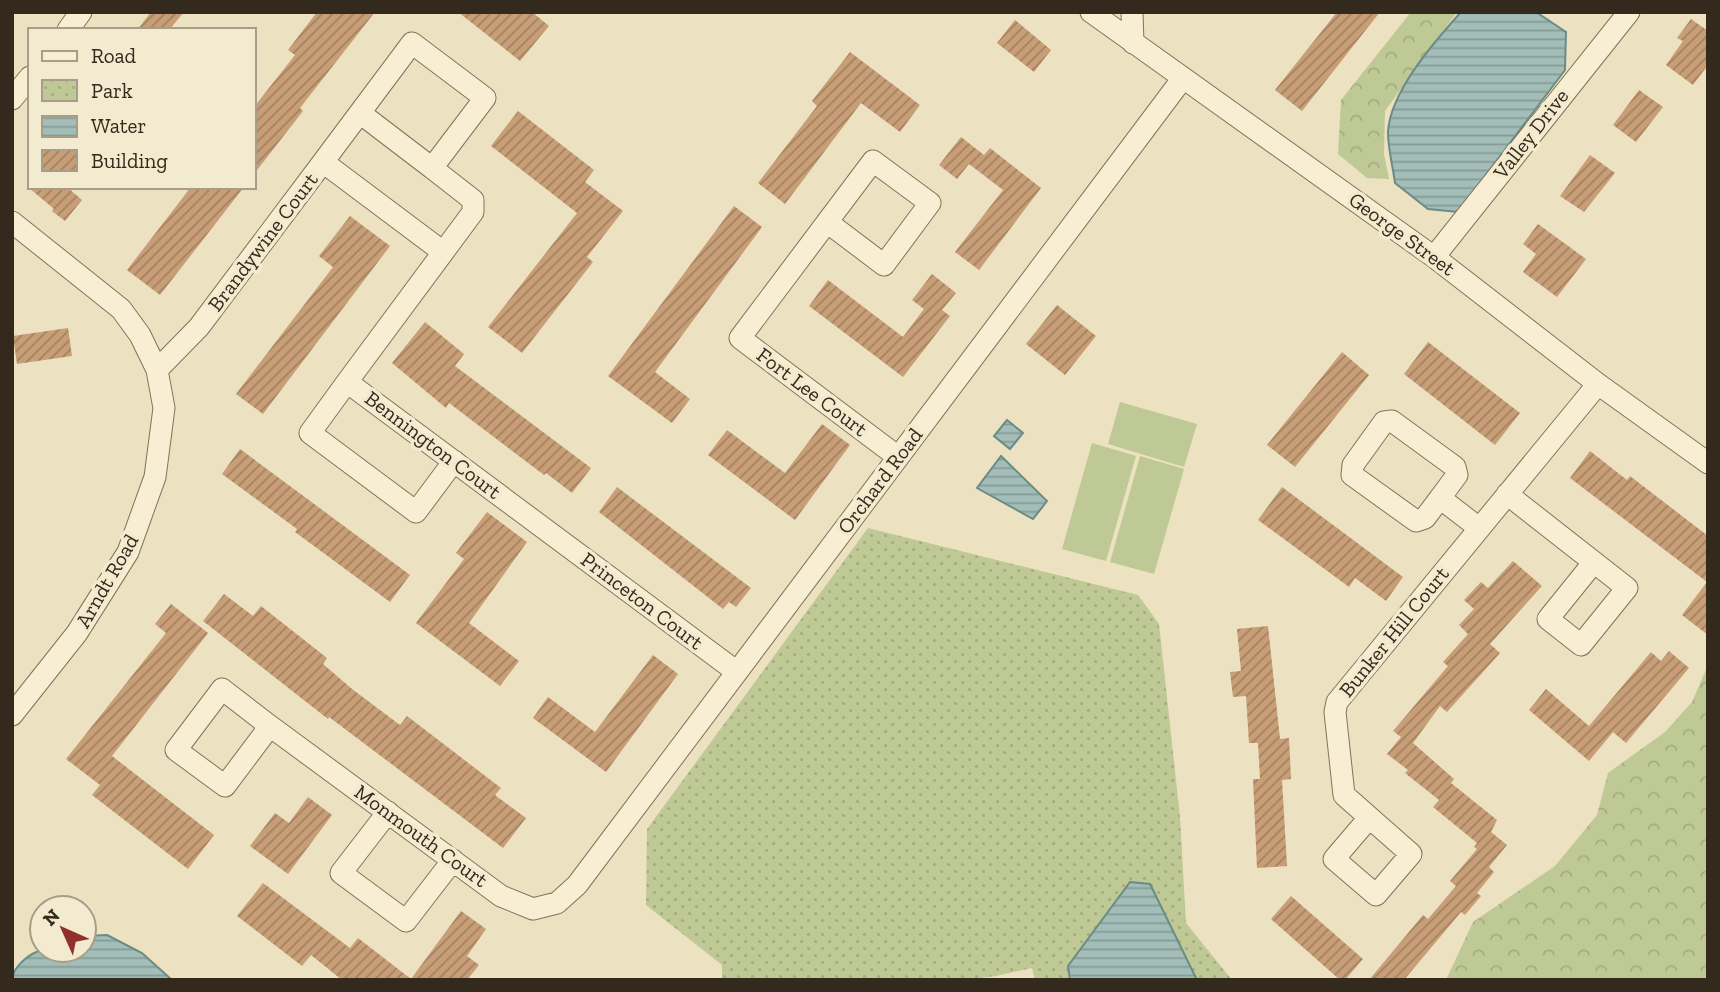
<svg xmlns="http://www.w3.org/2000/svg" width="1720" height="992" font-family="'Zilla Slab',serif">
	<style>
		.grass { fill: #bfc995 }
		.forest { fill: url(#forest-crowns) }
		.park { fill: url(#park-dots) }
		.water { fill: url(#water-rules); stroke: #6b8b85; stroke-width: 2 }
		.building { fill: url(#building-hatch) }
		.lines { fill: none; stroke-linecap: round; stroke-linejoin: round }
		.minor-casing { stroke: #847259; stroke-width: 23 }
		.minor { stroke: #f7eed3; stroke-width: 21 }
		.labels { text-anchor: middle; stroke-width: 7; stroke-linejoin: round; paint-order: stroke }
		.street-label { font-size: 21px; fill: #34291d; stroke: #f3ebcf }
	</style>
	<defs>
		<pattern id="forest-crowns" width="20" height="18" patternUnits="userSpaceOnUse" patternTransform="scale(1.75)"><rect width="20" height="18" fill="#bfc995"/><path d="M2 6a3 3 0 1 1 6 0M12 15a3 3 0 1 1 6 0" fill="none" stroke="#a5ad80"/></pattern>
		<pattern id="park-dots" width="8" height="8" patternUnits="userSpaceOnUse" patternTransform="scale(1.75)"><rect width="8" height="8" fill="#bfc995"/><path d="M2 2h.1M6 6h.1" fill="none" stroke="#a5ad80" stroke-width="1.8" stroke-linecap="round"/></pattern>
		<pattern id="water-rules" width="6" height="5" patternUnits="userSpaceOnUse" patternTransform="scale(1.75)"><rect width="6" height="5" fill="#a3beb8"/><path d="M0 2.5h6" fill="none" stroke="#869a95"/></pattern>
		<pattern id="building-hatch" width="6" height="6" patternUnits="userSpaceOnUse" patternTransform="scale(1.75)"><rect width="6" height="6" fill="#c89e77"/><path d="M-1 1l2-2M0 6l6-6M5 7l2-2" fill="none" stroke="#a38161"/></pattern>
	</defs>
	<rect width="100%" height="100%" fill="#ece1c0"/>
	<path class="grass" d="M 1120,402 L 1197,424 L 1184,467 L 1108,444 Z
		M 1092,443 L 1136,456 L 1106,561 L 1062,549 Z
		M 1140,456 L 1184,469 L 1154,574 L 1110,562 Z"/>
	<path class="forest" d="M 1411,12 L 1457,12 L 1385,111 L 1384,154 L 1389,179 L 1367,178 L 1338,154 L 1341,100 Z
		M 1708,665 L 1708,980 L 1446,980 L 1473,922 L 1555,866 L 1597,815 L 1608,773 L 1665,732 L 1692,702 Z"/>
	<path class="park" d="M 868,528 L 1138,595 L 1159,624 L 1180,817 L 1186,923 L 1232,980 L 1035,980 L 1032,968 L 996,976 L 965,980 L 722,980 L 722,965 L 646,905 L 647,829 Z"/>
	<path class="water" d="M 1461,12 L 1536,12 L 1566,32 L 1565,70 L 1458,212 L 1428,209 L 1395,183 C 1393,167 1388,149 1388,133 C 1389,93 1435,41 1461,12 Z
		M 1007,420 L 1023,433 L 1010,449 L 994,436 Z
		M 1001,456 L 1047,501 L 1033,519 L 977,488 Z
		M 1130,882 L 1150,884 L 1197,980 L 1070,980 L 1068,966 Z
		M 107,935 L 142,953 L 172,980 L 12,980 C 13,966 31,952 43,950 C 56,948 71,950 84,950 L 84,936 Z"/>
	<path class="building" d="M 151,12 L 184,12 L 169,30 L 137,30 Z
		M 317,12 L 375,12 L 300,108 L 303,111 L 254,174 L 254,107 L 295,55 L 288,50 Z
		M 458,12 L 532,12 L 549,26 L 520,61 Z
		M 1337,12 L 1380,12 L 1302,111 L 1275,90 Z
		M 1691,19 L 1708,31 L 1708,65 L 1693,85 L 1666,65 L 1683,41 L 1677,38 Z
		M 1015,20 L 1051,50 L 1034,72 L 997,43 Z
		M 850,52 L 920,105 L 900,132 L 861,103 L 785,204 L 758,183 L 817,106 L 812,101 Z
		M 1639,90 L 1663,107 L 1636,142 L 1613,125 Z
		M 518,111 L 594,170 L 585,182 L 623,211 L 587,257 L 593,262 L 522,353 L 488,327 L 577,213 L 491,146 Z
		M 961,137 L 984,155 L 990,148 L 1041,188 L 979,270 L 955,252 L 1003,190 L 969,164 L 957,179 L 939,165 Z
		M 1590,155 L 1615,173 L 1584,212 L 1560,196 Z
		M 28,187 L 67,187 L 82,200 L 65,221 L 52,211 L 54,209 Z
		M 191,187 L 244,187 L 160,295 L 127,270 Z
		M 734,206 L 762,227 L 655,372 L 690,399 L 672,423 L 608,376 Z
		M 350,216 L 390,246 L 263,414 L 236,394 L 333,267 L 319,256 Z
		M 1538,224 L 1586,259 L 1557,297 L 1523,272 L 1536,254 L 1523,244 Z
		M 932,274 L 956,293 L 942,310 L 950,316 L 903,377 L 809,306 L 828,280 L 903,337 L 924,309 L 912,300 Z
		M 1057,305 L 1096,336 L 1065,375 L 1026,344 Z
		M 425,322 L 464,354 L 455,366 L 591,468 L 572,493 L 546,473 L 544,475 L 449,403 L 446,408 L 392,363 Z
		M 68,328 L 72,356 L 17,364 L 13,336 Z
		M 1428,342 L 1520,413 L 1495,445 L 1404,374 Z
		M 1342,352 L 1369,375 L 1295,467 L 1267,445 Z
		M 822,424 L 850,445 L 795,520 L 708,455 L 727,430 L 785,473 Z
		M 240,449 L 410,575 L 390,602 L 295,532 L 297,529 L 222,474 Z
		M 1590,451 L 1627,480 L 1630,476 L 1708,536 L 1708,635 L 1682,615 L 1707,582 L 1570,478 Z
		M 617,487 L 751,588 L 736,607 L 729,602 L 723,609 L 599,512 Z
		M 1282,487 L 1403,577 L 1386,601 L 1355,578 L 1349,587 L 1258,520 Z
		M 487,512 L 527,542 L 469,623 L 519,661 L 500,686 L 416,623 L 464,559 L 456,553 Z
		M 1513,561 L 1542,586 L 1490,644 L 1500,653 L 1447,712 L 1440,706 L 1413,743 L 1454,779 L 1451,783 L 1497,820 L 1491,832 L 1507,845 L 1489,867 L 1494,872 L 1477,893 L 1481,896 L 1465,915 L 1461,912 L 1404,980 L 1369,980 L 1423,915 L 1428,919 L 1456,886 L 1450,881 L 1477,849 L 1474,847 L 1477,843 L 1433,807 L 1439,800 L 1405,773 L 1408,770 L 1387,754 L 1401,737 L 1393,731 L 1448,666 L 1443,662 L 1468,634 L 1459,625 L 1474,609 L 1464,600 L 1481,582 L 1488,588 Z
		M 224,594 L 253,616 L 261,606 L 327,658 L 323,664 L 352,689 L 400,725 L 407,716 L 501,788 L 495,795 L 526,818 L 503,848 L 329,717 L 328,719 L 203,621 Z
		M 171,604 L 208,633 L 112,756 L 214,835 L 188,869 L 92,795 L 100,785 L 66,759 L 166,633 L 155,624 Z
		M 1268,626 L 1280,739 L 1289,738 L 1291,779 L 1282,780 L 1287,866 L 1257,868 L 1253,779 L 1260,779 L 1258,743 L 1249,743 L 1246,696 L 1233,697 L 1230,672 L 1241,671 L 1237,629 Z
		M 1669,651 L 1689,668 L 1626,743 L 1613,732 L 1589,761 L 1529,710 L 1546,689 L 1589,726 L 1651,652 L 1661,661 Z
		M 653,655 L 678,674 L 606,772 L 533,718 L 548,697 L 595,732 Z
		M 308,797 L 332,815 L 288,874 L 250,846 L 275,813 L 289,823 Z
		M 263,883 L 350,948 L 358,938 L 411,979 L 461,911 L 486,929 L 467,956 L 479,965 L 467,980 L 342,980 L 311,955 L 302,966 L 237,916 Z
		M 1291,896 L 1363,959 L 1345,980 L 1340,980 L 1271,919 Z"/>
	<g class="lines">
		<defs>
			<path id="minor" d="M 1091,12 L 1434,257 L 1598,384 L 1708,463
				M 1132,12 L 1133,43
				M 68,30 L 81,12
				M 12,99 L 30,77
				M 360,113 L 432,168
				M 323,162 L 412,43 L 485,98 L 432,168 L 473,200 L 473,212 L 347,382 L 737,672
				M 12,222 L 121,309 L 140,335 L 157,370 L 164,408 L 155,477 L 128,552 L 77,633 L 12,715
				M 827,222 L 884,265 L 930,203 L 873,161 L 740,338 L 898,457
				M 1434,257 L 1629,12
				M 157,370 L 199,327 L 323,162 L 443,252
				M 347,382 L 310,433 L 416,512 L 454,461
				M 1507,494 L 1627,588 L 1581,645 L 1548,619 L 1594,562
				M 1440,498 L 1457,475 L 1455,467 L 1392,421 L 1384,422 L 1353,465 L 1352,475 L 1416,521 L 1425,518 L 1440,498 L 1479,528
				M 222,689 L 270,726 L 225,786 L 176,750 Z
				M 270,726 L 501,896 L 533,909 L 557,903 L 577,885 L 1183,78
				M 388,812 L 341,873 L 406,921 L 453,860
				M 1369,818 L 1334,859 L 1376,895 L 1411,854 L 1344,795 L 1335,712 L 1337,702 L 1598,384"/>
		</defs>
		<use href="#minor" class="minor-casing"/>
		<use href="#minor" class="minor"/>
	</g>
	<g class="labels">
		<g class="street-label">
			<text transform="translate(1531 134) rotate(-52)" y="7">Valley Drive</text>
			<text transform="translate(1402 234) rotate(36)" y="7">George Street</text>
			<text transform="translate(263 242) rotate(-53)" y="7">Brandywine Court</text>
			<text transform="translate(812 392) rotate(37)" y="7">Fort Lee Court</text>
			<text transform="translate(433 445) rotate(37)" y="7">Bennington Court</text>
			<text transform="translate(880 481) rotate(-53)" y="7">Orchard Road</text>
			<text transform="translate(107 581) rotate(-60)" y="7">Arndt Road</text>
			<text transform="translate(642 601) rotate(37)" y="7">Princeton Court</text>
			<text transform="translate(1394 632) rotate(-51)" y="7">Bunker Hill Court</text>
			<text transform="translate(421 836) rotate(36)" y="7">Monmouth Court</text>
		</g>
	</g>
	<rect width="1720" height="992" fill="none" stroke="#34291d" stroke-width="28"/>
	<rect x="28" y="28" width="228" height="161" fill="#f3ebcf" stroke="#a79d88" stroke-width="2"/>
	<rect x="42" y="51" width="35" height="10" fill="#f7eed3" stroke="#a79d88" stroke-width="2"/>
	<text x="91" y="63" font-size="21" fill="#34291d">Road</text>
	<rect x="42" y="80" width="35" height="21" fill="url(#park-dots)" stroke="#a79d88" stroke-width="2"/>
	<text x="91" y="98" font-size="21" fill="#34291d">Park</text>
	<rect x="42" y="116" width="35" height="21" fill="url(#water-rules)" stroke="#a79d88" stroke-width="2"/>
	<text x="91" y="133" font-size="21" fill="#34291d">Water</text>
	<rect x="42" y="150" width="35" height="21" fill="url(#building-hatch)" stroke="#a79d88" stroke-width="2"/>
	<text x="91" y="168" font-size="21" fill="#34291d">Building</text>
	<g transform="translate(63 929) rotate(315)"><circle r="33" fill="#f3ebcf" stroke="#a79d88" stroke-width="2"/>
	<path d="M0-5L12 26L0 18L-12 26Z" fill="#90312b"/>
	<text y="-10" font-size="19" font-weight="bold" text-anchor="middle" fill="#34291d">N</text>
	</g>
</svg>
